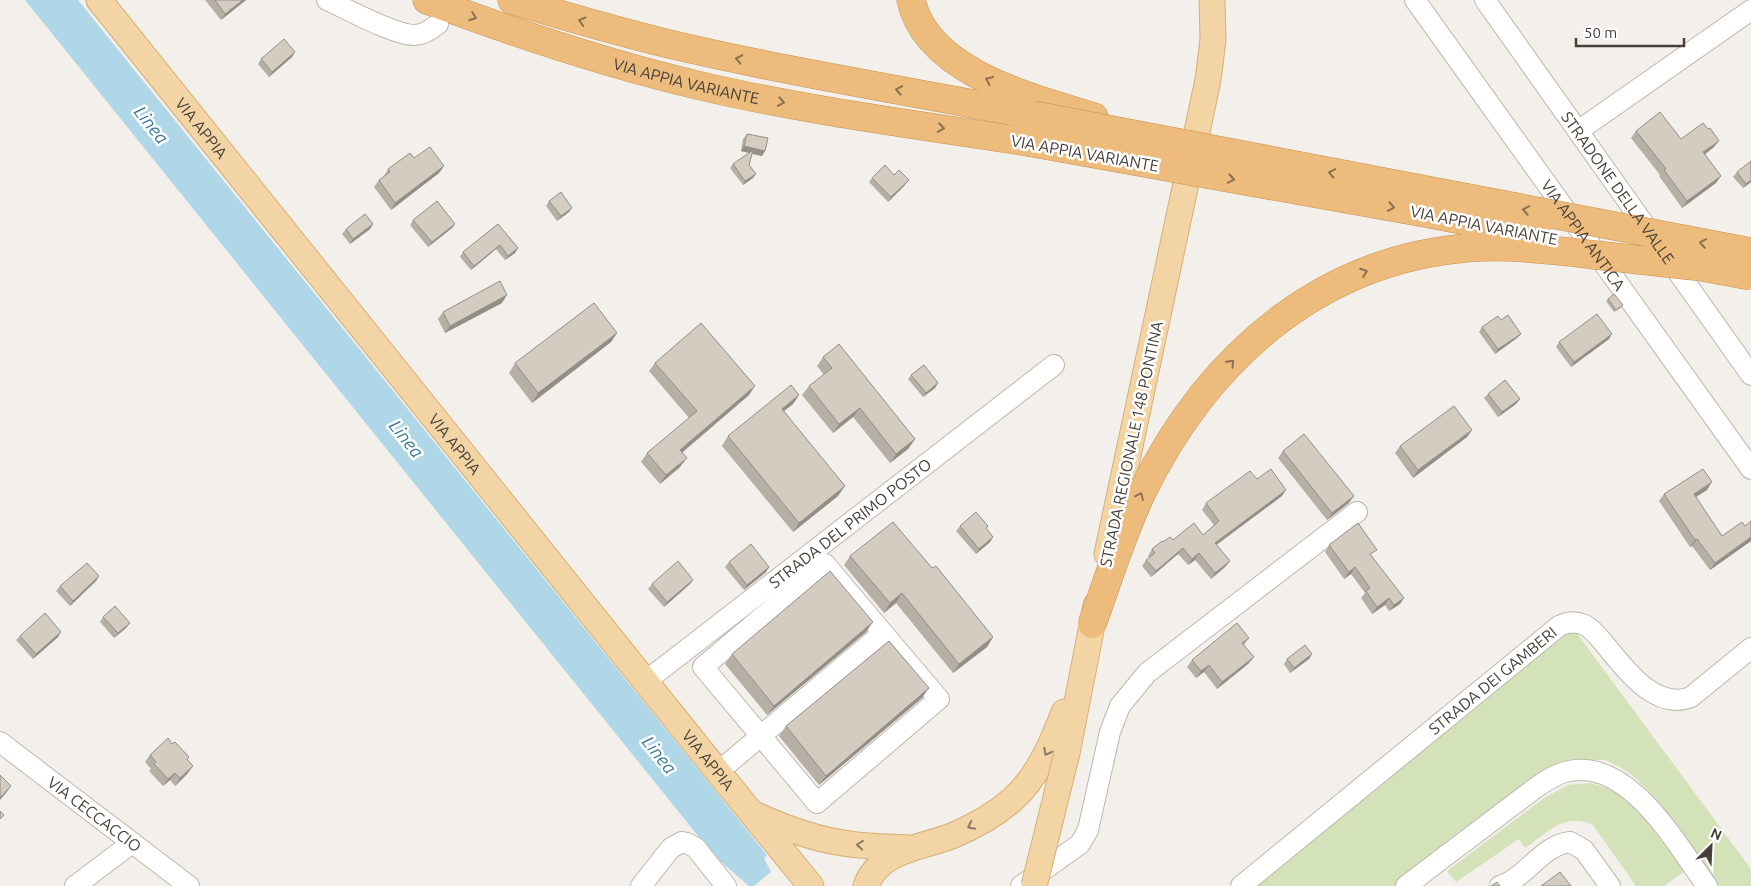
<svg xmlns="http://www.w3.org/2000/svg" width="1751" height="886" font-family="Ubuntu,sans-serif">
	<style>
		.green { fill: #d4e2b9 }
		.water { fill: #afd7e8 }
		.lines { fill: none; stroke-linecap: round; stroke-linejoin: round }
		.minor-casing { stroke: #beb7ae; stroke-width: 22 }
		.major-casing { stroke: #d6af76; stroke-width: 27 }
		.highway-casing { stroke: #cb904d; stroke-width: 29 }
		.minor { stroke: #fff; stroke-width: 20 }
		.major { stroke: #f3d4a4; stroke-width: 25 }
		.highway { stroke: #edbc7c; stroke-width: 28 }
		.major-bridge-casing { stroke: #d6af76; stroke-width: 27; stroke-linecap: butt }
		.highway-bridge-casing { stroke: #cb904d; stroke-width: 29; stroke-linecap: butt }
		.major-bridge { stroke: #f3d4a4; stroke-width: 25 }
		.highway-bridge { stroke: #edbc7c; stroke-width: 28 }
		.wall { fill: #b6afa6 }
		.shaded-wall { fill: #948e87 }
		.building { fill: #d4cbc1; stroke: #948e87 }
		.oneway { stroke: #897254 }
		.oneway2 { stroke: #8c7b64 }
		.labels { text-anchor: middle; stroke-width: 5; stroke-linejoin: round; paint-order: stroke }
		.street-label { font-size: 16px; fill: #474039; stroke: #fff }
		.water-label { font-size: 18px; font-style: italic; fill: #3a7997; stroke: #fff }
	</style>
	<rect width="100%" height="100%" fill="#f3f0eb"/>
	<path class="green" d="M 1573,628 L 1751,869 L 1751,886 L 1719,886 L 1646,788 L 1627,771 L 1605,760 L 1576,760 L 1551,768 L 1395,886 L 1253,886 Z
		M 1590,783 L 1614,790 L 1639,805 L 1688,869 L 1664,886 L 1636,886 L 1593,825 C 1565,812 1548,832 1525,848 L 1519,839 L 1456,882 L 1447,871 L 1544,798 L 1568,785 Z"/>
	<path class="water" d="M 25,0 L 78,0 L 767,855 L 764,858 L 771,872 L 754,886 L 749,886 L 715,857 Z"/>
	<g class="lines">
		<defs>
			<g id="minor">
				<path d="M 327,0 C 347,9 394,35 414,35 C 423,35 431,30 438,24"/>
				<path id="s1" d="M 1415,0 L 1751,469"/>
				<path id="s2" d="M 1485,0 L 1751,375"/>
				<path d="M 1578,131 L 1751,10"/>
				<path id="s3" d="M 646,681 L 1054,365"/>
				<path id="s4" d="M 0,742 L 189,886"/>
				<path d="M 718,772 L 883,633 L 825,564 L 703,667 L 817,803 L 939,699 L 883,633"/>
				<path d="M 75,886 L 132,843"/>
				<path d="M 641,886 L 671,848 L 682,842 L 687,843 L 696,848 L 726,886"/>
				<path d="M 1021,886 L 1080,844 L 1088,830 L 1110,732 L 1120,706 L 1147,673 L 1357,512"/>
				<path id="s5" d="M 1241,886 L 1559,626 C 1567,622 1576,621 1585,625 C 1594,630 1600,639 1607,647 C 1626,670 1656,711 1691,697 L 1751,648"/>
				<path d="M 1406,886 L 1534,789 C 1544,782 1554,775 1565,772 C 1628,755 1676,844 1707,886"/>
				<path d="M 1500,886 C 1526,878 1542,845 1570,842 L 1584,850 L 1610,886"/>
			</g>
			<g id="major">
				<path id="s6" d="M 99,0 L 718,772 L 811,886"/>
				<path d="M 1107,554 L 1208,80 L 1213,40 L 1212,0"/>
				<path d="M 1067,753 L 1096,605"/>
				<path d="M 754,814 C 784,828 816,840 850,844 C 869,847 889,847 908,848"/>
				<path d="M 866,886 C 879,849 923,848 954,835 C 975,826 996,814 1012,800 C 1038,777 1052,743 1064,712"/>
			</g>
			<g id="highway">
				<path id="s7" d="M 427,0 C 517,34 607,64 701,86 C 808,111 919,125 1028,142"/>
				<path d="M 512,0 C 564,16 616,31 669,44 C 789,72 912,92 1033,115"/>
				<path d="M 911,0 C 927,73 1033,98 1094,117"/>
			</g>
		</defs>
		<use href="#minor" class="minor-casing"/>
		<use href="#major" class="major-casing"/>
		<use href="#highway" class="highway-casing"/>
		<use href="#minor" class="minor"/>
		<use href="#major" class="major"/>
		<use href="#highway" class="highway"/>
		<defs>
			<path id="major-bridge" d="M 1034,886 L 1067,753"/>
			<path id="highway-bridge" d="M 1033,115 L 1751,252
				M 1028,142 L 1436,215 L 1538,235
				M 1686,264 L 1751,276
				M 1092,624 C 1108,580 1122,534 1142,492 C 1209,355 1325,254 1482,247 C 1519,246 1557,250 1595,255 C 1631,259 1667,263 1703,267"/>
		</defs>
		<use href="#major-bridge" class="major-bridge-casing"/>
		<use href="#highway-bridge" class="highway-bridge-casing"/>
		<use href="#major-bridge" class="major-bridge"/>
		<use href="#highway-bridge" class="highway-bridge"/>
	</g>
	<path class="wall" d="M 205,0 L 246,0 L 221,20 Z
		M 295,52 L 292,57 L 269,77 L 258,64 L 261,59 Z
		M 1636,131 L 1681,139 L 1714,147 L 1705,154 L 1716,183 L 1682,208 L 1659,176 L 1660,175 L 1631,138 Z
		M 747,134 L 762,156 L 752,154 L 749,165 L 753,178 L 743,185 L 730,168 L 733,164 L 749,153 L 741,151 L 743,139 Z
		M 414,158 L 444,166 L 439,173 L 391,210 L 374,187 L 379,180 L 384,176 L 388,169 Z
		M 1737,172 L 1751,182 L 1743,188 L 1733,177 Z
		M 894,175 L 905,185 L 888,202 L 869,182 L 872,178 Z
		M 549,201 L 569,212 L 557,221 L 546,206 Z
		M 413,220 L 455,224 L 452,228 L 428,247 L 410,225 Z
		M 373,224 L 370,229 L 350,244 L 342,234 L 346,229 Z
		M 498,224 L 518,248 L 515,253 L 505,260 L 496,249 L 471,270 L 460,257 L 463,252 Z
		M 1608,299 L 1623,305 L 1621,308 L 1614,312 L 1606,301 Z
		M 502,303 L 445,333 L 438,319 L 443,312 Z
		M 1501,320 L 1521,334 L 1517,338 L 1495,354 L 1479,332 L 1482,327 Z
		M 617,333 L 611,342 L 532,403 L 509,373 L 515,363 Z
		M 1609,339 L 1571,367 L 1556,347 L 1559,342 Z
		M 823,357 L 915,439 L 908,449 L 890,463 L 853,417 L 833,433 L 802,395 L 809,386 L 824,375 L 817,366 Z
		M 655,363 L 749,395 L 682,453 L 680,467 L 660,484 L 641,462 L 647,453 L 689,418 L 649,371 Z
		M 911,375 L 938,383 L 935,388 L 923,397 L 908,379 Z
		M 1488,394 L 1520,399 L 1516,404 L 1498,417 L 1484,398 Z
		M 799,395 L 793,404 L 784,411 L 838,496 L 793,532 L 722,446 L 728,436 Z
		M 1472,430 L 1467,437 L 1413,478 L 1395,453 L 1400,446 Z
		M 1283,451 L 1349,503 L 1327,520 L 1278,458 Z
		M 1257,479 L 1282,496 L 1216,544 L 1230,561 L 1225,567 L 1211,579 L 1195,560 L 1188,565 L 1178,554 L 1151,577 L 1142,566 L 1146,560 L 1150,558 L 1148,556 L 1152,549 L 1163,542 L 1203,535 L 1214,525 L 1202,510 L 1206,503 Z
		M 1707,490 L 1696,497 L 1722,536 L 1745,526 L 1751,521 L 1751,541 L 1710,570 L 1692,546 L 1690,547 L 1659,501 L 1664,494 Z
		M 960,526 L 988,526 L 986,529 L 993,537 L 990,542 L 976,554 L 956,531 Z
		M 1329,545 L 1372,556 L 1400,604 L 1389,611 L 1385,605 L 1372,614 L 1361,598 L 1365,593 L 1351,574 L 1344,579 L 1325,552 Z
		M 850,556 L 932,568 L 993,637 L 987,647 L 953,673 L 896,603 L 884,613 L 844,565 Z
		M 729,562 L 769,567 L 766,572 L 744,590 L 725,567 Z
		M 99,576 L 96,581 L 70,606 L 56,591 L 60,586 Z
		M 693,580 L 690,584 L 664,607 L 648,589 L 652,584 Z
		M 103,617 L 126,628 L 114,638 L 100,622 Z
		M 61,632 L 58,637 L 33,659 L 16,640 L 20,636 Z
		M 866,632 L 767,715 L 725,664 L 732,654 Z
		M 1249,638 L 1244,645 L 1254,657 L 1248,664 L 1217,689 L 1204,672 L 1196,678 L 1187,667 L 1192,660 Z
		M 1312,654 L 1309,659 L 1290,673 L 1284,664 L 1287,659 Z
		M 922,698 L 819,785 L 779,736 L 786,726 Z
		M 172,744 L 189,757 L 187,759 L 188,773 L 175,786 L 170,780 L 163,786 L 149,771 L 151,769 L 145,762 L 150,755 Z"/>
	<path class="shaded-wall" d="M 243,0 L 246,0 L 221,20 L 225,14 Z
		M 295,52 L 292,57 L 269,77 L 272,72 Z
		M 1719,141 L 1714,147 L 1699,159 L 1703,152 Z
		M 744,146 L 765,151 L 762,156 L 741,151 Z
		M 444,166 L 439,173 L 391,210 L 395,203 Z
		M 756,174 L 753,178 L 743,185 L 745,181 Z
		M 1721,176 L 1716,183 L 1682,208 L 1687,201 Z
		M 909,180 L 905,185 L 888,202 L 891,197 Z
		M 1751,180 L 1751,182 L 1743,188 L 1746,184 Z
		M 572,208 L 569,212 L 557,221 L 561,216 Z
		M 373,224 L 370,229 L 350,244 L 353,239 Z
		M 455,224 L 452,228 L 428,247 L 432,242 Z
		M 500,245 L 496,249 L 471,270 L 474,266 Z
		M 518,248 L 515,253 L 505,260 L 508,256 Z
		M 507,295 L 502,303 L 445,333 L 450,326 Z
		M 617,333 L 611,342 L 532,403 L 538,393 Z
		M 1521,334 L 1517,338 L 1495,354 L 1498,349 Z
		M 1612,334 L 1609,339 L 1571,367 L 1574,362 Z
		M 938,383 L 935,388 L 923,397 L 926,393 Z
		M 755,386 L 749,395 L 674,459 L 680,450 Z
		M 799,395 L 793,404 L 775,418 L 782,409 Z
		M 1520,399 L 1516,404 L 1498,417 L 1502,412 Z
		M 860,408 L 853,417 L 833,433 L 839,424 Z
		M 1472,430 L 1467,437 L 1413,478 L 1418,470 Z
		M 915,439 L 908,449 L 890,463 L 896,454 Z
		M 687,458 L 680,467 L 660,484 L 666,475 Z
		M 1712,482 L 1707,490 L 1689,501 L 1694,494 Z
		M 845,486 L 838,496 L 793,532 L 799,523 Z
		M 1286,490 L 1282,496 L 1211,549 L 1215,543 Z
		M 1354,496 L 1349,503 L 1327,520 L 1332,513 Z
		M 993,537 L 990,542 L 976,554 L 979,549 Z
		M 1751,537 L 1751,541 L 1710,570 L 1715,563 Z
		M 1697,539 L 1692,546 L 1690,547 L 1695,540 Z
		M 1183,548 L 1178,554 L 1151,577 L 1156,571 Z
		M 1199,553 L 1195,560 L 1188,565 L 1192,559 Z
		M 1230,561 L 1225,567 L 1211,579 L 1215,573 Z
		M 769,567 L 766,572 L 744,590 L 747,585 Z
		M 1355,567 L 1351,574 L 1344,579 L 1349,572 Z
		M 99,576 L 96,581 L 70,606 L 73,601 Z
		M 693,580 L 690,584 L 664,607 L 667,602 Z
		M 902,593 L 896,603 L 884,613 L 890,603 Z
		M 1389,598 L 1385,605 L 1372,614 L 1377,607 Z
		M 1404,598 L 1400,604 L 1389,611 L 1394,605 Z
		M 873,622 L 866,632 L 767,715 L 774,706 Z
		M 130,623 L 126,628 L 114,638 L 118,633 Z
		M 61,632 L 58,637 L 33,659 L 36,654 Z
		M 993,637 L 987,647 L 953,673 L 959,664 Z
		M 1312,654 L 1309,659 L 1290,673 L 1294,668 Z
		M 1254,657 L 1248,664 L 1217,689 L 1222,682 Z
		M 1209,665 L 1204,672 L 1196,678 L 1201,671 Z
		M 929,688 L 922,698 L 819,785 L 826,776 Z
		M 193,766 L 188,773 L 175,786 L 180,778 Z
		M 175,773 L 170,780 L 163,786 L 168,779 Z
		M 11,786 L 6,793 L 0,800 L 0,798 Z"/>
	<path class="building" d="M 215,0 L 243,0 L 225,14 Z
		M 284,39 L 295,52 L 272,72 L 261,59 Z
		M 1660,112 L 1681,139 L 1703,123 L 1708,129 L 1710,128 L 1719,141 L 1703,152 L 1721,176 L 1687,201 L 1664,170 L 1666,169 L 1636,131 Z
		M 747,134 L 768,138 L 765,151 L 744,146 Z
		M 430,147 L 444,166 L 395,203 L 379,180 L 390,172 L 388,169 L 410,153 L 414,158 Z
		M 753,150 L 749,165 L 756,174 L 745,181 L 733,164 Z
		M 1751,161 L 1751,180 L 1746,184 L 1737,172 Z
		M 885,165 L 894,175 L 899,170 L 909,180 L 891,197 L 872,178 Z
		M 561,192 L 572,208 L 561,216 L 549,201 Z
		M 437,201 L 455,224 L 432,242 L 413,220 Z
		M 365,214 L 373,224 L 353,239 L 346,229 Z
		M 498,224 L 518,248 L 508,256 L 500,245 L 474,266 L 463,252 Z
		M 500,281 L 507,295 L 450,326 L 443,312 Z
		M 1614,294 L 1623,305 L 1616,310 L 1608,299 Z
		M 594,303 L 617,333 L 538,393 L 515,363 Z
		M 1597,314 L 1612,334 L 1574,362 L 1559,342 Z
		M 1508,315 L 1521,334 L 1498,349 L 1482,327 L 1498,316 L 1501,320 Z
		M 701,323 L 755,386 L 680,450 L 687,458 L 666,475 L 647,453 L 697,411 L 655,363 Z
		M 839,344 L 915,439 L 896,454 L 860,408 L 839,424 L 809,386 L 832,368 L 823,357 Z
		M 924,365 L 938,383 L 926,393 L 911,375 Z
		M 1505,380 L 1520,399 L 1502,412 L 1488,394 Z
		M 791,385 L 799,395 L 782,409 L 845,486 L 799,523 L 728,436 Z
		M 1454,406 L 1472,430 L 1418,470 L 1400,446 Z
		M 1304,434 L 1354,496 L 1332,513 L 1283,451 Z
		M 1271,469 L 1286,490 L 1215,543 L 1230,561 L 1215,573 L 1199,553 L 1192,559 L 1183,548 L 1156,571 L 1146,560 L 1155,553 L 1152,549 L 1162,541 L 1163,542 L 1170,537 L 1173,540 L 1194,523 L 1203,535 L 1219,521 L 1206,503 L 1250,471 L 1257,479 Z
		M 1703,469 L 1712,482 L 1694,494 L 1722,536 L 1742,522 L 1745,526 L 1751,521 L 1751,537 L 1715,563 L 1697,539 L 1695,540 L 1664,494 Z
		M 976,512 L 988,526 L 986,528 L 993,537 L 979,549 L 960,526 Z
		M 893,522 L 932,568 L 936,566 L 993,637 L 959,664 L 902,593 L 890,603 L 850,556 Z
		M 1358,523 L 1377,550 L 1370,554 L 1404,598 L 1394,605 L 1389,598 L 1377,607 L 1366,591 L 1370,588 L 1355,567 L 1349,572 L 1329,545 Z
		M 751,544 L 769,567 L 747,585 L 729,562 Z
		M 678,561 L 693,580 L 667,602 L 652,584 Z
		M 87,563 L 99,576 L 73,601 L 60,586 Z
		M 830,571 L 873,622 L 774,706 L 732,654 Z
		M 115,606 L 130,623 L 118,633 L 103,617 Z
		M 45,613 L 61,632 L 36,654 L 20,636 Z
		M 1237,623 L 1249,638 L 1242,643 L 1254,657 L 1222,682 L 1209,665 L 1201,671 L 1192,660 Z
		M 889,641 L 929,688 L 826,776 L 786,726 Z
		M 1305,645 L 1312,654 L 1294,668 L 1287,659 Z
		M 168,738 L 172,744 L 175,742 L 189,757 L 187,759 L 193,766 L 180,778 L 175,773 L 168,779 L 154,764 L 156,762 L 150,755 Z
		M 0,775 L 11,786 L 0,798 Z
		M 0,811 L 4,815 L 0,819 Z
		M 1560,872 L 1571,886 L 1541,886 Z
		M 1497,882 L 1500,886 L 1491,886 Z"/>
	<defs><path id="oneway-chevron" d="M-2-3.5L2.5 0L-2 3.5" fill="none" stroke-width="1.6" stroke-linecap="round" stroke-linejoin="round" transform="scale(1.25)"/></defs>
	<g class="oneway">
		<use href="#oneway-chevron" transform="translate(473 17) rotate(20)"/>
		<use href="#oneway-chevron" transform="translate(582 21) rotate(-164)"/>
		<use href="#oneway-chevron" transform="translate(739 59) rotate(-168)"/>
		<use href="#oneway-chevron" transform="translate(989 80) rotate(-156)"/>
		<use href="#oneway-chevron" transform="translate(899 90) rotate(-169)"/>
		<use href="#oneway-chevron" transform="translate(781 102) rotate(11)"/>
		<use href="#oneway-chevron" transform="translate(941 128) rotate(9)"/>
		<use href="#oneway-chevron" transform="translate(1332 173) rotate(-169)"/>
		<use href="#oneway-chevron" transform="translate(1231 179) rotate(10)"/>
		<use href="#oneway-chevron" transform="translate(1391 207) rotate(10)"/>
		<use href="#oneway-chevron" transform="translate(1526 210) rotate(-169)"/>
		<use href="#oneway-chevron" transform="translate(1703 243) rotate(-169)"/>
		<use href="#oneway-chevron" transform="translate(1364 272) rotate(-20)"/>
		<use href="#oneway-chevron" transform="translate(1231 363) rotate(-47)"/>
		<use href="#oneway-chevron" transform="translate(1140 496) rotate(-65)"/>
	</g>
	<g class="oneway2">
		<use href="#oneway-chevron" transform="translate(1047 752) rotate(117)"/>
		<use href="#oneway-chevron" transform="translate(971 826) rotate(153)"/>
		<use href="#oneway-chevron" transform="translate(860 845) rotate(-175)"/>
	</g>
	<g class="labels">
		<g class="street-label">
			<text dy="6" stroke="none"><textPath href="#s7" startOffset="272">VIA APPIA VARIANTE</textPath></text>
			<text dy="6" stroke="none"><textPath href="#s6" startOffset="164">VIA APPIA</textPath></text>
			<text transform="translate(1085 153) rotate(10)" y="6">VIA APPIA VARIANTE</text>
			<text dy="6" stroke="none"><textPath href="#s2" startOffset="230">STRADONE DELLA VALLE</textPath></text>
			<text transform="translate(1484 225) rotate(11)" y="6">VIA APPIA VARIANTE</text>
			<text dy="6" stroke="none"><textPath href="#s1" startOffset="289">VIA APPIA ANTICA</textPath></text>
			<text dy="6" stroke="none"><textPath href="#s6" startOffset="569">VIA APPIA</textPath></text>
			<text transform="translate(1131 444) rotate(-78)" y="6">STRADA REGIONALE 148 PONTINA</text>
			<text dy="6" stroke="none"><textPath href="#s3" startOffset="258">STRADA DEL PRIMO POSTO</textPath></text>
			<text dy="6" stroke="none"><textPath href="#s5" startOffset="325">STRADA DEI GAMBERI</textPath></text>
			<text dy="6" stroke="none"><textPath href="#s6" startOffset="974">VIA APPIA</textPath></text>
			<text dy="6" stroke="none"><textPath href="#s4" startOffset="119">VIA CECCACCIO</textPath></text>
		</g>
		<g class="water-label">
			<text transform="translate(151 125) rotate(51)" y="6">Linea</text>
			<text transform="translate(406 439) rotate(51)" y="6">Linea</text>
			<text transform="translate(659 755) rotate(51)" y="6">Linea</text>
		</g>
	</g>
	<g transform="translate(1711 846) rotate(24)" stroke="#ffffff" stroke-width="4" paint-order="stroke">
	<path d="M0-4L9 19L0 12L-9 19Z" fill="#474039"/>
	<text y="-8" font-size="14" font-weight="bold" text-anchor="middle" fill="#474039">N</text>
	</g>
	<path d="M1576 38v8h108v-8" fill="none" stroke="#474039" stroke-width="2.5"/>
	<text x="1584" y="38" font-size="15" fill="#474039" stroke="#ffffff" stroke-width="4" paint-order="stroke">50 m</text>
</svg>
